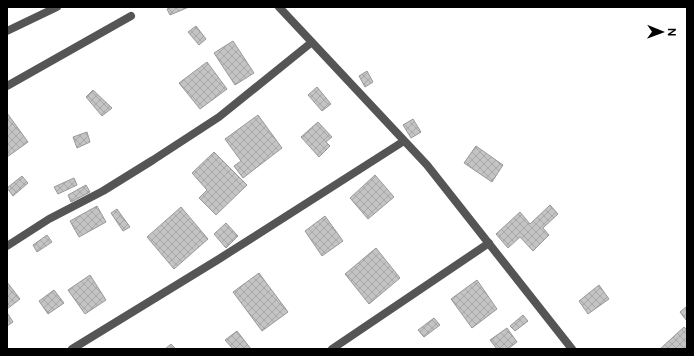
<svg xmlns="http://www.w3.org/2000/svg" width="694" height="356" font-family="'Public Sans',sans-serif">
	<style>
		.building { fill: url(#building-cross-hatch); stroke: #999 }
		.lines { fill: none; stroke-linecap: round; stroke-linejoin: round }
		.street { stroke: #555; stroke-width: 8 }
	</style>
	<defs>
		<pattern id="building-cross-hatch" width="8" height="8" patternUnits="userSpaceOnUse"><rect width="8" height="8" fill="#c4c4c4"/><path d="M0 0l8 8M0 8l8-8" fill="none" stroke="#a7a7a7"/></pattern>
	</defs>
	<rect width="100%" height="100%" fill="#fff"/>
	<path class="building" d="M 172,7 L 189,7 L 170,15 L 167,9 Z
		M 196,26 L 206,39 L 199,45 L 188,32 Z
		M 233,41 L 254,73 L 235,85 L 214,53 Z
		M 207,62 L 227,89 L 200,109 L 179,83 Z
		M 367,71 L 373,82 L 365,87 L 359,76 Z
		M 317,87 L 331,104 L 322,111 L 308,95 Z
		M 93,90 L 112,108 L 102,116 L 86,97 Z
		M 7,113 L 28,142 L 7,157 Z
		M 258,115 L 282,148 L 243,178 L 234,166 L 241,161 L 225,139 Z
		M 413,119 L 421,132 L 411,138 L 403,125 Z
		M 318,122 L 332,137 L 326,142 L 330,146 L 319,157 L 301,137 Z
		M 87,132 L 90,142 L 77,148 L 73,137 Z
		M 476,146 L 503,165 L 492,182 L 464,163 Z
		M 214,152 L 247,185 L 216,215 L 199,198 L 207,190 L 192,173 Z
		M 375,175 L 394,197 L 368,219 L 350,198 Z
		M 22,176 L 28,183 L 13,196 L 7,188 Z
		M 74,178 L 77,185 L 58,194 L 54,187 Z
		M 86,185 L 90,192 L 71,202 L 68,195 Z
		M 550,205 L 558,214 L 543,228 L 549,235 L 533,251 L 520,237 L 508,248 L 496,234 L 520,212 L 530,224 Z
		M 97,206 L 106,222 L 79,237 L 70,221 Z
		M 181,207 L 208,239 L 174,269 L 147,237 Z
		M 117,209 L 130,227 L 123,231 L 111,213 Z
		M 325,216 L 343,241 L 322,256 L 305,231 Z
		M 226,223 L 238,236 L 226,248 L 214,234 Z
		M 47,235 L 52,242 L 37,252 L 33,245 Z
		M 376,248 L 400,278 L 369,304 L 345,274 Z
		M 259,273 L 288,312 L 262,331 L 233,292 Z
		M 90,275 L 106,300 L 85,314 L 68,290 Z
		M 477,280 L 497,309 L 472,328 L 451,299 Z
		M 7,282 L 20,299 L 7,309 Z
		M 599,285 L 609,299 L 588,314 L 579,301 Z
		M 54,290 L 64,303 L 48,314 L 39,301 Z
		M 687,306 L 687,319 L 686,320 L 680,312 Z
		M 8,314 L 13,322 L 7,326 L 7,315 Z
		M 523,315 L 528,321 L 515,331 L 510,326 Z
		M 434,318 L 440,325 L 424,337 L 418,330 Z
		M 684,327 L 687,330 L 687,349 L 660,349 Z
		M 507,328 L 517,342 L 508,349 L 497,349 L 490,340 Z
		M 237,331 L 251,349 L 233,349 L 225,340 Z
		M 171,344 L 176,349 L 165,349 Z"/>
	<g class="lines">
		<path class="street" d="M 279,7 L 427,165 L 572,349
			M 7,31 L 57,7
			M 7,86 L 131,16
			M 7,246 L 49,219 L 103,191 L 153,160 L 219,117 L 312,42
			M 72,349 L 219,259 L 404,141
			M 332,349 L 489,243"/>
	</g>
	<rect width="694" height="356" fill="none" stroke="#000000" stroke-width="16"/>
	<g transform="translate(662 32) rotate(91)" stroke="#ffffff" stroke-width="3" paint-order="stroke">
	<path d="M0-3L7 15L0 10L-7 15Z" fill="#000000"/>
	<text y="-6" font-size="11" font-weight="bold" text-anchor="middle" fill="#000000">N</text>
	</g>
</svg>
